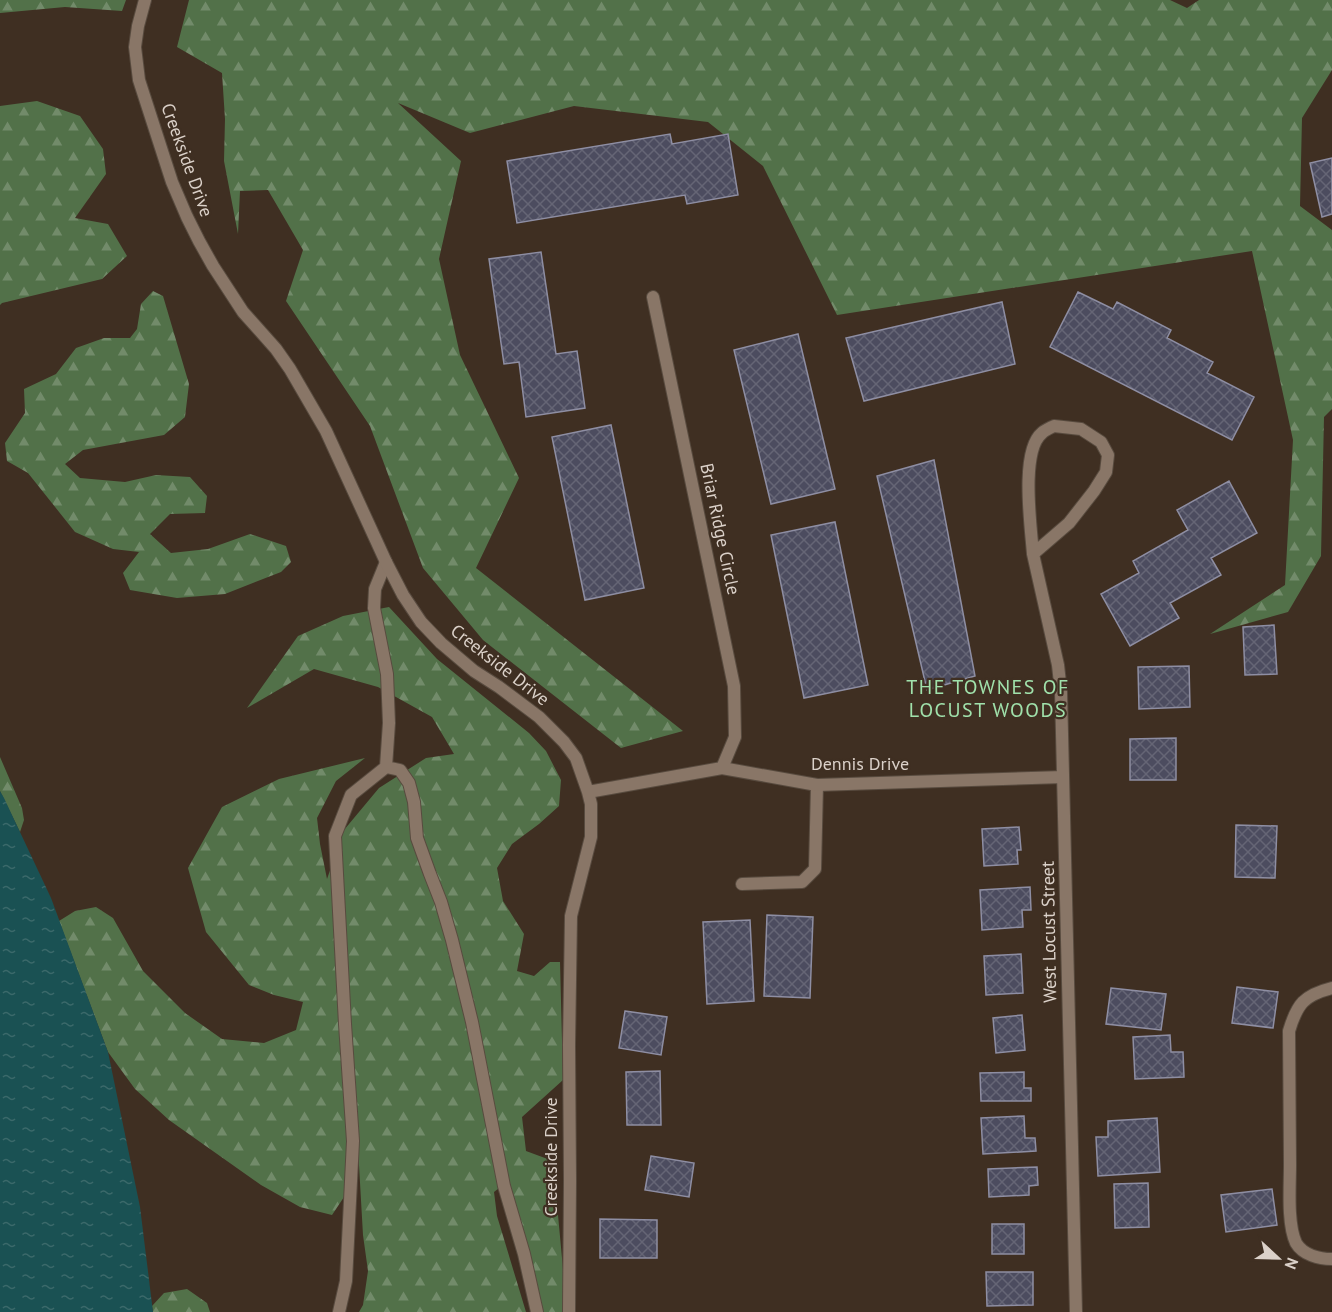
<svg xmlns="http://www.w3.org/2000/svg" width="1332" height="1312" font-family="'PT Sans',sans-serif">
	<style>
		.forest { fill: url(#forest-firs) }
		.water { fill: url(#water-ripples) }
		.building { fill: url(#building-cross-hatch); stroke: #8e8ea3; stroke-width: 1.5 }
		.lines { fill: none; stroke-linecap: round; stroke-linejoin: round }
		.lane-casing { stroke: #584b3f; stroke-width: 14 }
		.street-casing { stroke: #584b3f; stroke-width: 14 }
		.lane { stroke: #897667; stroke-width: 12 }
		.street { stroke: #897667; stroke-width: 12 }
		.labels { text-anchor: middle; stroke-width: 4.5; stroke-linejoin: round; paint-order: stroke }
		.street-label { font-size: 18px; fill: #dbd1c9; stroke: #3f2f22 }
		.neighbourhood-label { font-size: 20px; letter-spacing: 1.5px; fill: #a0e1ab; stroke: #3f2f22 }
	</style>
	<defs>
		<pattern id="forest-firs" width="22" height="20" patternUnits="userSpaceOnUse" patternTransform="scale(1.5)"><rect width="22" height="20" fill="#527149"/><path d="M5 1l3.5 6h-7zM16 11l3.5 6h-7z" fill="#728b6a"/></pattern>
		<pattern id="water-ripples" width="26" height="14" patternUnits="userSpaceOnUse" patternTransform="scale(1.5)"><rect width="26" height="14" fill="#1a5153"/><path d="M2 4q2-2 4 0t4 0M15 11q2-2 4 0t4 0" fill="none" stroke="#3b696a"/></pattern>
		<pattern id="building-cross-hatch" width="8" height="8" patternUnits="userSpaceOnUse" patternTransform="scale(1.5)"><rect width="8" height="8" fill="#4c4c5f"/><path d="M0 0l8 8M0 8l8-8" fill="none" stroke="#656575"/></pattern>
	</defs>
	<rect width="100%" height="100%" fill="#3f2f22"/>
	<path class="forest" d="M 0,0 L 126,0 L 122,11 L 65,7 L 0,13 Z
		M 189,0 L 1170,0 L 1187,8 L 1199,0 L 1332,0 L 1332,70 L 1302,118 L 1300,206 L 1332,230 L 1332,409 L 1324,417 L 1321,556 L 1288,612 L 1210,634 L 1285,585 L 1293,440 L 1252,251 L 837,315 L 763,166 L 708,122 L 574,106 L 470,133 L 398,103 L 461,161 L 439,259 L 460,355 L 519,478 L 476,568 L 683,731 L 621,748 L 483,640 L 423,568 L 370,426 L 286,301 L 303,250 L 268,190 L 240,191 L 238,234 L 224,161 L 225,119 L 222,73 L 177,47 Z
		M 37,101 L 80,116 L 103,149 L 106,174 L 75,218 L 108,224 L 127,256 L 102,279 L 2,303 L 0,305 L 0,106 Z
		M 153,291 L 163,296 L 189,384 L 185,417 L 164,435 L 83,450 L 65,464 L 80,478 L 125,482 L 156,475 L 190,477 L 207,496 L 205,513 L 170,514 L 150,534 L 171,553 L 208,549 L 250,534 L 286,546 L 291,562 L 281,572 L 225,594 L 177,598 L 130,590 L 123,573 L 139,552 L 113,549 L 75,532 L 28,473 L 7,461 L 5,443 L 25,413 L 24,389 L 56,374 L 76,348 L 104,338 L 130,338 L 137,329 L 141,304 Z
		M 389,607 L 437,659 L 529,733 L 546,751 L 561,780 L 559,806 L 539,824 L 512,844 L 497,868 L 503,901 L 524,934 L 517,971 L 534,976 L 550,962 L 560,962 L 563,1080 L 522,1117 L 526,1151 L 553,1161 L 567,1312 L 539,1312 L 504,1184 L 494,1192 L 497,1216 L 526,1312 L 359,1312 L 363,1305 L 368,1271 L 363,1235 L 359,1165 L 352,1106 L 348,1168 L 344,1197 L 332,1215 L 300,1207 L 261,1185 L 169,1120 L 135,1089 L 108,1052 L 59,921 L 75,911 L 96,907 L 113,918 L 143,971 L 185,1013 L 222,1039 L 264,1043 L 296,1030 L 303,1002 L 274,995 L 249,985 L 206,932 L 188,868 L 222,807 L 279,779 L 365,758 L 336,781 L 317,818 L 320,844 L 327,879 L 344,830 L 379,788 L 426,758 L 454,754 L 432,717 L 378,687 L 314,669 L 247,708 L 298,636 L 343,616 Z
		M 0,757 L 22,808 L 24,820 L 20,832 L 0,791 Z
		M 187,1289 L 207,1303 L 210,1312 L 153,1312 L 152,1306 L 164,1293 Z"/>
	<path class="water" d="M 0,791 L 4,798 L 51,898 L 108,1052 L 140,1207 L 153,1312 L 0,1312 Z"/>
	<path class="building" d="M 670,134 L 672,144 L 728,134 L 738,195 L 687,204 L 685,195 L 517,223 L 507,161 Z
		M 1332,158 L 1332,214 L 1322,217 L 1310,163 Z
		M 541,252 L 556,354 L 577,351 L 585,408 L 526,417 L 519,362 L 504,364 L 489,259 Z
		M 1078,292 L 1113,309 L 1117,302 L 1171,330 L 1167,338 L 1213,362 L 1207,373 L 1254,397 L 1232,440 L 1050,347 Z
		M 1002,302 L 1015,364 L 864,401 L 846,338 Z
		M 798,334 L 835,489 L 771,504 L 734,350 Z
		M 611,425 L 644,588 L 585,600 L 552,437 Z
		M 934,460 L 975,676 L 927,690 L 877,476 Z
		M 1229,481 L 1257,533 L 1211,558 L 1221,575 L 1170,603 L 1179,618 L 1130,646 L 1101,594 L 1139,573 L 1133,561 L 1188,530 L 1177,510 Z
		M 835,522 L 868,685 L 804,698 L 771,535 Z
		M 1274,625 L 1277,674 L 1245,675 L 1243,627 Z
		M 1189,666 L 1190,707 L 1139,709 L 1138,667 Z
		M 1176,738 L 1176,780 L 1130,780 L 1130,739 Z
		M 1236,825 L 1277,826 L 1275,878 L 1235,877 Z
		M 1019,827 L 1021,850 L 1017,850 L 1018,864 L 984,866 L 982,829 Z
		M 1030,887 L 1031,910 L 1022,910 L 1023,927 L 982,930 L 980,890 Z
		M 767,915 L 813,917 L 810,998 L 764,996 Z
		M 750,920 L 754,1001 L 707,1004 L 703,922 Z
		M 1021,954 L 1023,993 L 986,995 L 984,956 Z
		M 1237,987 L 1278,992 L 1273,1028 L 1232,1023 Z
		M 1111,988 L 1166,994 L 1161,1030 L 1106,1024 Z
		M 625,1011 L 667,1017 L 661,1055 L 619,1048 Z
		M 1022,1015 L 1025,1050 L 996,1053 L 993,1018 Z
		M 1170,1035 L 1171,1052 L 1183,1052 L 1184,1077 L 1135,1079 L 1133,1037 Z
		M 660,1071 L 661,1125 L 627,1125 L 626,1072 Z
		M 1024,1072 L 1024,1088 L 1031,1088 L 1031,1101 L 981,1101 L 980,1073 Z
		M 1024,1116 L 1025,1138 L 1035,1138 L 1036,1151 L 983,1154 L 981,1118 Z
		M 1157,1118 L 1160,1172 L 1098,1176 L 1096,1137 L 1108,1137 L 1108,1121 Z
		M 651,1156 L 694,1163 L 689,1197 L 645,1190 Z
		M 1037,1167 L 1038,1185 L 1029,1186 L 1029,1195 L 989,1197 L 988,1169 Z
		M 1148,1183 L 1149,1227 L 1115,1228 L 1114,1184 Z
		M 1272,1189 L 1277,1225 L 1226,1232 L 1221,1195 Z
		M 600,1219 L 657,1220 L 657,1258 L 600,1258 Z
		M 992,1224 L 1024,1224 L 1024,1254 L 992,1254 Z
		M 986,1272 L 1033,1272 L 1033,1305 L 987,1306 Z"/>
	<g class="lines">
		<defs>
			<path id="lane" d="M 386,767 L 400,770 L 409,783 L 414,802 L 417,838 L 430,874 L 441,902 L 452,940 L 472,1022 L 504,1186 L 524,1254 L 537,1312
				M 742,884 L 802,882 L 815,869 L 817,785
				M 1332,988 C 1304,995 1297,1004 1289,1031 C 1289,1076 1290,1120 1290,1165 C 1290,1186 1287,1224 1296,1243 C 1303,1255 1319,1259 1332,1259
				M 339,1312 L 346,1281 L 353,1141 L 345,1024 L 335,836 L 351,795 L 386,767 L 389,723 L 387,674 L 374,608 L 375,589 L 386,562"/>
			<path id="street" d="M 145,0 L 138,26 L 135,47 L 139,80 L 172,182 L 187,217 L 199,241 L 213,266 L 243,312 L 276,349 L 290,369 L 326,431 L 386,562 L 403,595 L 421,622 L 441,643 L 474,671 L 499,687 L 539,717 L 564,742 L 576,758 L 588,792 L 591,804 L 591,837 L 571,916 L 569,1045 L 570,1181 L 569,1312
				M 653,297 L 734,686 L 735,737 L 722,768
				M 1054,426 L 1081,429 L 1101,442 L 1108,455 L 1106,472 L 1094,491 L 1069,523 L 1033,554 C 1031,527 1020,451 1042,433 C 1045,430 1050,428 1054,426 Z
				M 1033,554 L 1058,665 L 1061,692 L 1076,1312
				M 588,792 L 722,768 L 817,785 L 1063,777"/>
		</defs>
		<use href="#lane" class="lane-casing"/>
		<use href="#street" class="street-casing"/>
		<use href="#lane" class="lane"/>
		<use href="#street" class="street"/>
	</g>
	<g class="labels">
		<g class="street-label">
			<text transform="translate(187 160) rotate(70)" y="6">Creekside Drive</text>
			<text transform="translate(720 529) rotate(78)" y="6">Briar Ridge Circle</text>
			<text transform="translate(500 665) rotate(38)" y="6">Creekside Drive</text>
			<text x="860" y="770">Dennis Drive</text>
			<text transform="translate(1049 932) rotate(-91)" y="6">West Locust Street</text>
			<text transform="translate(551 1157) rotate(-90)" y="6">Creekside Drive</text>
		</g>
		<g class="neighbourhood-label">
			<text x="988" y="694">THE TOWNES OF<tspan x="988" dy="23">LOCUST WOODS</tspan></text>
		</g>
	</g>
	<g transform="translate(1278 1258) rotate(112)" stroke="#3f2f22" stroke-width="4.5" paint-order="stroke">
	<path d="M0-4.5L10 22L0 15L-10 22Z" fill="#dbd1c9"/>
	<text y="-9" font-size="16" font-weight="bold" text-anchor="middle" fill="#dbd1c9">N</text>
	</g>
</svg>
